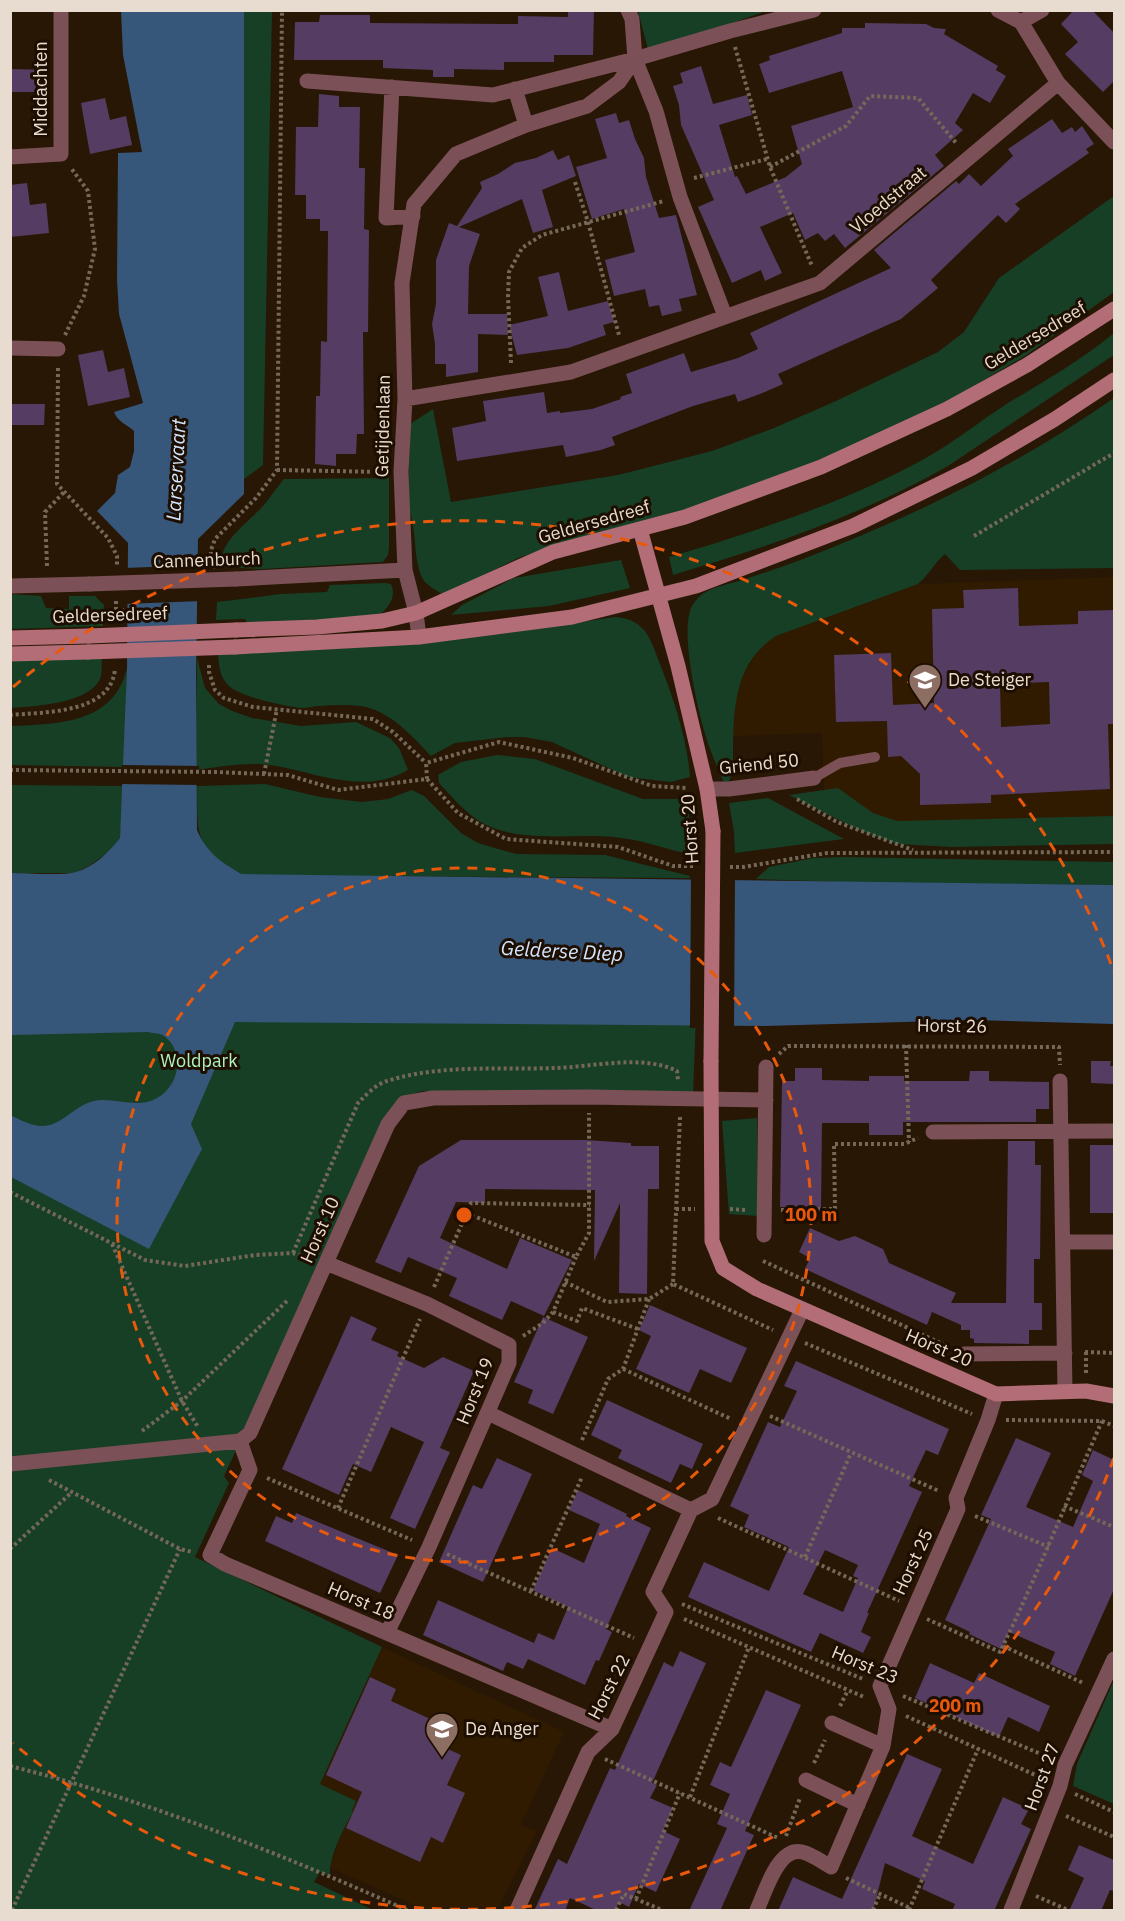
<svg xmlns="http://www.w3.org/2000/svg" width="1125" height="1921" font-family="'IBM Plex Sans',sans-serif">
	<style>
		.built { fill: #301b01 }
		.green { fill: #163f26 }
		.water { fill: #36567a }
		.pier { fill: #271704 }
		.building { fill: #543c63; fill-rule: evenodd }
		.lines { fill: none; stroke-linecap: round; stroke-linejoin: round }
		.path { stroke: #766858; stroke-width: 4; stroke-dasharray: 3 3; stroke-linecap: butt }
		.lane { stroke: #7b5056; stroke-width: 10 }
		.street { stroke: #7b5056; stroke-width: 15 }
		.secondary { stroke: #b26d77; stroke-width: 15 }
		.street-bridge { stroke: #7b5056; stroke-width: 15 }
		.secondary-bridge { stroke: #b26d77; stroke-width: 15 }
		.ring { fill: none; stroke: #e8590c; stroke-width: 3; stroke-dasharray: 10 8 }
		.labels { text-anchor: middle; stroke-width: 6; stroke-linejoin: round; paint-order: stroke }
		.street-label { font-size: 18px; fill: #e8dcd0; stroke: #1d0e00 }
		.poi-label { font-size: 18px; fill: #e8dcd0; stroke: #1d0e00; text-anchor: start }
		.park-label { font-size: 18px; fill: #acf5c2; stroke: #1d0e00 }
		.water-label { font-size: 20px; font-style: italic; fill: #d1e6fe; stroke: #1d0e00 }
		.centre { fill: #e8590c; stroke: #1d0e00; stroke-width: 3 }
		.ring-label { font-size: 18px; text-anchor: middle; font-weight: bold; fill: #e8590c; stroke: #1d0e00; stroke-width: 6; stroke-linejoin: round; paint-order: stroke }
	</style>
	<rect width="100%" height="100%" fill="#271704"/>
	<path class="built" d="M 1114,577 L 1114,829 L 904,833 L 824,790 L 822,733 L 733,736 L 736,700 L 741,677 L 762,645 L 776,636 L 918,584 Z
		M 382,1647 L 564,1732 L 521,1825 L 537,1831 L 497,1910 L 425,1910 L 329,1867 L 355,1801 L 320,1784 Z"/>
	<path class="green" d="M 244,11 L 272,11 L 263,465 L 244,479 Z
		M 638,11 L 766,11 L 649,53 Z
		M 1114,196 L 1114,292 L 1025,356 L 907,425 L 704,509 L 598,532 L 518,558 L 443,595 C 438,591 428,586 424,581 C 412,562 418,529 408,507 L 410,424 L 433,409 L 451,502 L 618,475 L 712,451 L 774,428 L 836,401 L 938,352 L 964,332 L 999,278 Z
		M 1114,333 L 1114,355 L 948,466 C 862,515 768,547 673,575 L 669,557 C 756,531 844,503 924,459 C 953,443 980,421 1008,403 C 1045,381 1081,360 1114,333 Z
		M 1114,398 L 1114,568 L 960,570 L 945,554 C 934,563 929,575 918,584 L 776,636 C 736,662 734,703 733,747 C 733,762 734,774 726,787 C 719,771 712,756 707,740 C 698,713 679,630 692,606 C 695,601 699,596 704,593 C 714,587 728,584 739,581 C 760,574 782,567 803,559 C 913,517 1018,465 1114,398 Z
		M 389,478 L 389,548 L 388,555 L 383,562 L 262,569 L 219,567 C 222,538 246,525 264,505 C 271,496 277,487 284,479 Z
		M 621,560 L 630,588 L 549,606 L 451,615 L 462,605 L 514,578 Z
		M 385,583 L 391,584 C 397,598 388,607 378,617 L 248,624 L 245,619 L 216,620 L 217,602 L 281,594 L 327,592 L 330,585 Z
		M 11,594 L 41,596 L 46,608 L 69,609 L 69,596 L 95,596 L 104,605 L 103,626 L 11,629 Z
		M 615,617 C 627,618 636,621 644,630 C 652,640 655,652 660,664 C 674,700 687,738 690,777 L 671,782 L 628,777 L 552,742 L 524,737 L 507,737 L 455,743 L 431,756 C 413,737 393,714 366,707 C 351,704 335,705 320,706 C 314,706 308,708 302,708 C 284,706 240,697 228,685 C 220,677 219,666 218,655 L 500,634 Z
		M 102,658 C 101,665 103,675 99,681 C 85,704 35,706 11,708 L 11,660 Z
		M 197,658 L 205,688 L 219,704 L 232,711 L 252,718 L 301,726 L 356,722 L 390,738 L 399,748 L 408,770 C 363,796 316,772 270,765 C 246,762 220,767 196,770 L 192,830 L 220,873 L 238,873 C 193,844 198,835 197,786 L 265,784 L 320,797 L 362,802 L 388,799 L 412,790 L 424,796 L 461,833 L 478,843 L 498,849 L 517,854 L 605,855 L 690,876 L 690,878 L 336,876 L 701,886 L 693,1095 L 422,1091 L 401,1098 L 224,1476 L 229,1483 L 195,1557 L 382,1647 L 320,1784 L 356,1801 L 352,1811 L 353,1812 C 343,1830 329,1856 330,1876 L 320,1872 L 314,1882 L 373,1910 L 11,1910 L 11,878 L 86,879 L 125,851 L 196,720 Z
		M 127,668 L 125,767 L 11,765 L 10,726 C 58,724 114,724 127,668 Z
		M 497,755 L 535,759 L 643,799 L 692,799 L 689,816 L 690,854 C 669,850 648,842 628,839 C 579,830 523,847 479,821 C 464,811 451,796 439,783 L 438,775 L 461,762 Z
		M 11,785 L 124,786 L 120,838 L 110,851 L 89,866 L 75,873 L 11,873 Z
		M 838,788 L 873,813 L 897,821 L 1114,816 L 1114,844 L 953,847 L 897,844 L 861,831 L 789,795 Z
		M 768,798 L 844,839 L 735,853 L 734,832 L 729,803 Z
		M 844,857 L 1114,862 L 1114,885 L 874,883 L 756,879 L 769,867 L 813,858 Z
		M 757,1118 L 757,1216 L 729,1214 L 722,1121 Z
		M 1114,1680 L 1114,1804 L 1073,1786 L 1077,1764 Z"/>
	<path class="water" d="M 121,11 L 244,11 L 244,494 L 198,539 L 196,676 L 197,830 C 207,853 220,861 241,874 L 1114,885 L 1114,1024 L 973,1020 L 765,1026 L 235,1022 L 191,1124 L 202,1149 L 149,1249 L 11,1177 L 10,1115 C 23,1121 36,1129 50,1125 C 69,1119 80,1100 103,1100 C 122,1100 140,1108 157,1098 C 179,1086 186,1052 164,1036 C 160,1033 152,1033 147,1032 L 11,1035 L 11,873 C 26,873 64,876 76,872 C 94,867 109,852 120,838 L 127,668 L 128,543 L 97,511 L 115,493 L 118,475 L 130,467 L 134,451 L 134,431 C 126,424 118,422 114,412 L 143,403 L 119,314 L 117,280 L 118,153 L 142,152 L 123,55 Z"/>
	<path class="pier" d="M 201,565 L 201,601 L 125,604 L 125,568 Z
		M 122,765 L 199,766 L 200,785 L 121,784 Z
		M 691,875 L 735,876 L 734,1028 L 690,1028 Z"/>
	<path class="building" d="M 568,10 L 594,10 L 593,55 L 554,55 L 554,62 L 504,62 L 504,70 L 454,69 L 454,77 L 433,77 L 433,70 L 383,68 L 383,60 L 294,60 L 295,22 L 319,22 L 320,15 L 370,15 L 370,23 L 518,24 L 518,16 L 568,17 Z
		M 1074,10 L 1092,10 L 1114,33 L 1114,81 L 1103,92 L 1065,54 L 1078,42 L 1061,24 Z
		M 865,23 L 926,24 L 934,28 L 946,29 L 944,34 L 998,66 L 996,70 L 1006,76 L 990,103 L 973,93 L 955,123 L 963,130 L 935,155 L 944,166 L 845,248 L 834,234 L 825,241 L 818,233 L 805,240 L 793,213 L 760,227 L 782,273 L 765,281 L 761,270 L 732,283 L 698,207 L 714,200 L 681,125 L 679,105 L 673,86 L 683,83 L 680,73 L 701,66 L 713,104 L 747,95 L 752,115 L 719,125 L 735,177 L 737,176 L 746,194 L 786,177 L 802,164 L 791,126 L 853,107 L 842,71 L 769,93 L 759,64 L 770,60 L 769,56 L 842,33 L 842,28 L 865,28 Z
		M 10,69 L 48,70 L 47,92 L 10,92 Z
		M 319,94 L 339,96 L 339,107 L 360,107 L 359,168 L 365,168 L 364,229 L 369,230 L 368,332 L 363,332 L 364,434 L 357,434 L 356,454 L 336,454 L 336,466 L 315,464 L 316,396 L 320,396 L 321,341 L 327,342 L 328,231 L 320,231 L 320,219 L 306,219 L 306,195 L 295,195 L 296,127 L 318,127 Z
		M 105,98 L 110,120 L 126,116 L 132,145 L 90,154 L 81,103 Z
		M 616,113 L 619,123 L 629,120 L 635,139 L 644,158 L 646,177 L 659,218 L 676,215 L 697,295 L 679,299 L 682,311 L 662,316 L 659,305 L 649,307 L 645,289 L 614,296 L 605,260 L 635,252 L 624,209 L 592,219 L 576,167 L 607,158 L 595,119 Z
		M 1052,119 L 1062,133 L 1072,127 L 1075,132 L 1082,126 L 1094,144 L 1086,149 L 1089,153 L 1015,204 L 1020,209 L 1006,223 L 998,215 L 931,280 L 938,288 L 901,319 L 778,374 L 783,384 L 760,394 L 738,402 L 735,394 L 693,406 L 612,437 L 615,445 L 601,450 L 566,457 L 563,445 L 457,461 L 452,428 L 486,421 L 483,401 L 544,392 L 547,413 L 560,411 L 560,413 L 592,409 L 621,399 L 620,397 L 632,393 L 626,374 L 684,353 L 691,372 L 738,358 L 758,349 L 750,333 L 891,268 L 874,250 L 956,181 L 959,184 L 969,174 L 981,186 L 1013,156 L 1008,149 Z
		M 553,150 L 558,160 L 569,155 L 576,176 L 542,190 L 553,227 L 533,233 L 522,199 L 459,227 L 480,234 L 469,266 L 468,314 L 507,314 L 508,335 L 478,334 L 478,372 L 446,377 L 446,364 L 435,364 L 435,344 L 432,324 L 436,304 L 436,260 L 449,223 L 457,226 L 482,188 L 480,182 L 498,174 L 515,163 L 536,158 Z
		M 27,183 L 30,205 L 46,203 L 49,233 L 10,237 L 10,185 Z
		M 559,272 L 568,311 L 608,301 L 614,322 L 603,325 L 606,335 L 568,348 L 517,355 L 509,325 L 548,316 L 538,277 Z
		M 103,350 L 108,372 L 124,368 L 130,397 L 88,406 L 78,355 Z
		M 10,404 L 45,404 L 44,425 L 10,425 Z
		M 1018,588 L 1019,626 L 1078,624 L 1078,611 L 1114,610 L 1114,724 L 1108,724 L 1110,789 L 991,795 L 991,803 L 920,805 L 920,774 L 901,756 L 888,757 L 887,721 L 836,722 L 834,655 L 891,653 L 893,705 L 934,703 L 932,609 L 964,608 L 963,590 ZM 1049,682 L 1050,724 L 1001,727 L 1000,684 Z
		M 1091,1061 L 1111,1061 L 1110,1066 L 1114,1066 L 1114,1084 L 1091,1083 Z
		M 795,1068 L 822,1068 L 822,1080 L 869,1081 L 869,1076 L 904,1076 L 904,1081 L 969,1081 L 970,1071 L 989,1071 L 989,1081 L 1049,1082 L 1049,1109 L 1036,1109 L 1036,1122 L 903,1122 L 903,1135 L 869,1135 L 869,1123 L 822,1123 L 821,1208 L 780,1207 L 782,1081 L 795,1081 Z
		M 461,1140 L 586,1140 L 631,1143 L 631,1146 L 659,1146 L 659,1189 L 648,1189 L 647,1294 L 619,1293 L 620,1203 L 594,1261 L 595,1190 L 485,1189 L 485,1203 L 456,1202 L 440,1238 L 507,1269 L 520,1238 L 572,1260 L 544,1316 L 511,1301 L 502,1320 L 449,1296 L 457,1278 L 408,1257 L 401,1273 L 375,1262 L 419,1166 Z
		M 1008,1141 L 1035,1141 L 1035,1165 L 1041,1165 L 1040,1259 L 1034,1259 L 1034,1303 L 1042,1303 L 1042,1330 L 1029,1330 L 1029,1344 L 974,1343 L 974,1339 L 970,1338 L 970,1330 L 961,1330 L 961,1325 L 932,1312 L 927,1325 L 805,1269 L 810,1258 L 799,1252 L 810,1228 L 839,1241 L 855,1236 L 883,1249 L 889,1263 L 956,1293 L 951,1303 L 1006,1303 Z
		M 1090,1145 L 1114,1145 L 1114,1213 L 1090,1213 Z
		M 650,1305 L 747,1348 L 731,1383 L 700,1369 L 689,1393 L 636,1369 L 651,1336 L 639,1330 Z
		M 351,1316 L 377,1328 L 371,1340 L 399,1352 L 397,1356 L 424,1368 L 443,1357 L 474,1371 L 440,1448 L 450,1452 L 415,1529 L 390,1518 L 424,1442 L 391,1427 L 371,1472 L 353,1464 L 339,1495 L 282,1469 Z
		M 543,1317 L 588,1337 L 553,1414 L 528,1403 L 533,1390 L 514,1382 Z
		M 796,1361 L 949,1429 L 938,1455 L 926,1450 L 909,1486 L 922,1492 L 867,1613 L 869,1613 L 861,1632 L 871,1637 L 863,1653 L 820,1633 L 811,1652 L 688,1597 L 704,1562 L 769,1591 L 789,1547 L 744,1527 L 749,1515 L 730,1506 L 768,1422 L 780,1427 L 797,1391 L 784,1386 ZM 825,1550 L 858,1565 L 853,1576 L 858,1578 L 843,1612 L 803,1594 Z
		M 607,1400 L 703,1444 L 692,1469 L 680,1464 L 671,1483 L 618,1458 L 622,1450 L 591,1435 Z
		M 1016,1438 L 1051,1453 L 1026,1507 L 1073,1527 L 1093,1481 L 1082,1475 L 1093,1450 L 1114,1460 L 1114,1589 L 1075,1676 L 1050,1664 L 1055,1652 L 1009,1632 L 1001,1649 L 969,1634 L 970,1632 L 945,1620 L 991,1519 L 981,1515 Z
		M 497,1458 L 532,1474 L 483,1582 L 439,1562 L 473,1485 L 482,1489 Z
		M 578,1490 L 627,1514 L 626,1516 L 651,1528 L 606,1629 L 612,1632 L 599,1661 L 596,1660 L 585,1685 L 528,1659 L 523,1669 L 507,1662 L 503,1671 L 423,1635 L 438,1600 L 534,1643 L 538,1633 L 554,1640 L 568,1607 L 533,1590 L 552,1548 L 584,1563 L 600,1524 L 569,1510 Z
		M 296,1513 L 398,1555 L 380,1593 L 265,1541 L 276,1516 L 292,1523 Z
		M 680,1651 L 706,1663 L 652,1783 L 657,1785 L 650,1798 L 673,1808 L 663,1831 L 680,1839 L 656,1892 L 639,1884 L 629,1907 L 619,1902 L 615,1911 L 598,1911 L 570,1898 L 565,1911 L 534,1911 L 558,1859 L 567,1864 L 610,1768 L 615,1770 L 664,1662 L 673,1667 Z
		M 930,1663 L 974,1683 L 979,1673 L 1050,1706 L 1039,1732 L 1008,1717 L 999,1737 L 915,1698 Z
		M 370,1677 L 396,1689 L 391,1701 L 439,1723 L 430,1741 L 461,1755 L 447,1785 L 465,1793 L 443,1843 L 431,1837 L 420,1862 L 346,1828 L 362,1792 L 326,1775 Z
		M 766,1690 L 801,1705 L 745,1831 L 754,1835 L 720,1911 L 689,1911 L 727,1828 L 717,1824 L 730,1794 L 710,1785 L 720,1762 L 731,1767 Z
		M 907,1754 L 942,1769 L 912,1836 L 973,1864 L 1003,1797 L 1029,1809 L 1021,1824 L 1031,1829 L 994,1911 L 952,1911 L 955,1904 L 922,1889 L 925,1881 L 885,1863 L 873,1911 L 778,1911 L 793,1877 L 842,1899 Z
		M 1079,1845 L 1114,1860 L 1114,1891 L 1110,1890 L 1101,1911 L 1069,1911 L 1084,1878 L 1068,1870 Z"/>
	<g class="lines">
		<path class="path" d="M 735,47 L 770,167 L 812,266
			M 770,167 L 846,126 L 870,96 L 918,98 L 957,144
			M 694,178 L 767,159
			M 575,182 L 588,222 L 619,335
			M 65,335 L 84,296 L 95,249 L 88,191 L 71,168
			M 511,363 L 508,297 L 509,272 L 522,248 L 542,235 L 664,201
			M 58,368 L 57,484 L 108,538 L 117,556 L 117,565
			M 277,470 L 384,472
			M 974,536 L 1114,453
			M 211,561 L 211,550 L 215,539 L 256,498 L 277,470 L 282,10
			M 47,566 L 45,512 L 64,492
			M 116,616 L 116,600
			M 209,665 L 209,672 L 215,690 L 224,698 L 253,707 L 373,719 L 393,732 L 426,763
			M 10,715 C 44,712 111,714 115,669
			M 10,770 L 217,772 L 288,775 L 338,790 L 427,779 L 458,813 L 506,839 L 618,847 L 673,866 L 695,866
			M 264,774 L 277,709
			M 427,779 L 426,763 L 499,742 L 573,758 L 652,786 L 687,788
			M 797,799 L 837,822 L 913,850
			M 730,867 L 743,867 L 827,853 L 1114,852
			M 906,1045 L 909,1142
			M 779,1054 L 788,1046 L 1059,1047 L 1060,1065
			M 680,1117 L 673,1284 L 773,1330
			M 10,1192 L 145,1260 L 185,1266 L 255,1255 L 293,1253 L 309,1258
			M 676,1209 L 695,1209
			M 730,1209 L 746,1210
			M 781,1210 L 835,1209 L 834,1144 L 904,1144 L 918,1138
			M 466,1213 L 576,1257 L 589,1233 L 589,1113
			M 112,1244 L 182,1401 L 198,1427
			M 293,1253 L 358,1103 C 366,1095 376,1084 387,1081 C 441,1064 499,1070 555,1068 C 593,1067 642,1054 677,1071 L 678,1080
			M 763,1261 L 947,1346
			M 565,1282 L 607,1302 L 649,1299 L 673,1284
			M 434,1287 L 471,1203 L 590,1205
			M 553,1312 L 577,1321 L 582,1308 L 638,1329
			M 523,1336 L 543,1323 L 553,1312 L 576,1257
			M 805,1343 L 972,1414
			M 1085,1352 L 1114,1353
			M 623,1369 L 731,1419
			M 1086,1373 L 1086,1352
			M 770,1416 L 939,1491
			M 1006,1420 L 1102,1421 L 1114,1426
			M 142,1431 L 182,1401 L 288,1300
			M 582,1440 L 608,1379 L 623,1369 L 649,1299
			M 267,1478 L 412,1540
			M 49,1480 L 180,1549 L 192,1552
			M 1064,1506 L 1114,1527
			M 338,1508 L 420,1319
			M 975,1516 L 1049,1547
			M 718,1518 L 899,1601
			M 10,1549 L 71,1493
			M 447,1554 L 634,1638
			M 805,1557 L 851,1453
			M 531,1591 L 582,1477
			M 682,1604 L 863,1679
			M 684,1619 L 864,1697
			M 927,1619 L 1000,1652 C 1037,1576 1068,1498 1102,1421
			M 1003,1646 L 1083,1683
			M 903,1696 L 1048,1757
			M 840,1706 L 848,1690
			M 906,1716 L 1044,1779
			M 605,1759 L 778,1838
			M 814,1763 L 825,1740
			M 10,1766 C 147,1800 278,1853 407,1910
			M 1075,1794 L 1114,1812
			M 690,1797 L 749,1647
			M 1066,1816 L 1114,1837
			M 786,1836 L 800,1798
			M 846,1878 L 910,1908
			M 1036,1896 L 1068,1910
			M 636,1899 L 680,1793
			M 12,1910 L 180,1549
			M 616,1910 L 624,1894 L 662,1910
			M 873,1910 L 880,1894
			M 909,1910 L 978,1749"/>
		<path class="lane" d="M 814,778 L 840,763 L 875,757"/>
		<path class="street" d="M 628,10 L 632,19 L 635,59 L 656,111 L 680,197 L 725,316
			M 998,10 L 1021,22 L 1058,83 L 1114,142
			M 1021,22 L 1042,10
			M 307,81 L 493,95 L 635,59
			M 392,87 L 386,218 L 413,216
			M 515,89 L 526,125
			M 10,157 L 61,154 L 61,10
			M 10,348 L 58,349
			M 405,399 L 571,372 L 820,283 L 1058,83
			M 236,579 L 405,570
			M 10,586 L 89,584
			M 419,637 L 416,613 L 405,570 L 401,472 L 405,399 L 402,283 L 414,204 L 456,154 L 526,125 L 587,106 L 619,82 L 635,59 L 730,31 L 814,10
			M 707,789 L 729,789 L 814,778
			M 1060,1081 L 1065,1391
			M 933,1132 L 1114,1131
			M 764,1235 L 766,1067
			M 1063,1242 L 1114,1242
			M 326,1263 L 427,1304 L 509,1345 L 509,1363 L 429,1547 L 387,1633
			M 964,1354 L 1065,1353
			M 488,1413 L 691,1510
			M 240,1441 L 250,1470 L 210,1555 L 225,1564 L 612,1729
			M 10,1464 L 240,1441 L 250,1433 L 388,1124 L 404,1103 L 433,1098 L 589,1097 L 766,1100
			M 832,1723 L 883,1746
			M 806,1780 L 858,1805
			M 517,1910 L 588,1752 L 612,1729 L 666,1612 L 653,1592 L 691,1510 L 712,1499 L 802,1310
			M 757,1910 C 765,1893 778,1846 802,1852 C 812,1854 822,1862 831,1867 L 883,1746 L 889,1709 L 880,1686 L 958,1509 L 956,1498 L 988,1420 L 996,1394
			M 1011,1910 L 1060,1786 L 1065,1765 L 1114,1659"/>
		<path class="secondary" d="M 640,529 L 678,666 L 707,789 L 713,831
			M 236,630 L 317,627 L 382,621 L 416,613 L 553,552 L 685,517 L 821,467 L 947,409 L 1027,365 L 1114,309
			M 10,638 L 89,636
			M 235,647 L 419,637 L 572,617 L 696,586 L 853,526 L 972,468 L 1055,419 L 1114,380
			M 10,654 L 88,652
			M 711,1061 L 712,1241 L 723,1268 L 757,1289 L 996,1394 L 1086,1391 L 1114,1396"/>
		<path class="street-bridge" d="M 89,584 L 236,579"/>
		<path class="secondary-bridge" d="M 89,636 L 236,630
			M 88,652 L 235,647
			M 711,1061 L 713,831"/>
	</g>
	<g class="ring">
		<circle cx="464" cy="1215" r="347"/>
		<path d="M1114 1458A694 694 0 0 1 13 1743M13 687A694 694 0 0 1 1114 972"/>
	</g>
	<defs>
		<symbol id="school-pin" viewBox="-11 -11 22 30"><path d="M0 17L-7.5 6A9.5 9.5 0 1 1 7.5 6Z" fill="#8d6e63" stroke="#1d0e00"/><path d="M0-5L7-2L0 1L-7-2ZM-4 1L0 2.5L4 1V4Q0 6-4 4Z" fill="#fff"/></symbol>
	</defs>
	<g fill-rule="evenodd">
		<use href="#school-pin" x="906" y="661" width="38" height="52"/>
		<use href="#school-pin" x="423" y="1710" width="38" height="52"/>
	</g>
	<g class="labels">
		<g class="street-label">
			<text transform="translate(41 89) rotate(-90)" y="6">Middachten</text>
			<text transform="translate(888 200) rotate(-40)" y="6">Vloedstraat</text>
			<text transform="translate(1035 336) rotate(-31)" y="6">Geldersedreef</text>
			<text transform="translate(383 426) rotate(-89)" y="6">Getijdenlaan</text>
			<text transform="translate(594 522) rotate(-16)" y="6">Geldersedreef</text>
			<text transform="translate(207 560) rotate(-2)" y="6">Cannenburch</text>
			<text transform="translate(110 615) rotate(-2)" y="6">Geldersedreef</text>
			<text transform="translate(759 764) rotate(-6)" y="6">Griend 50</text>
			<text transform="translate(690 829) rotate(-94)" y="6">Horst 20</text>
			<text transform="translate(952 1026) rotate(1)" y="6">Horst 26</text>
			<text transform="translate(320 1230) rotate(-66)" y="6">Horst 10</text>
			<text transform="translate(939 1348) rotate(23)" y="6">Horst 20</text>
			<text transform="translate(475 1391) rotate(-68)" y="6">Horst 19</text>
			<text transform="translate(913 1562) rotate(-65)" y="6">Horst 25</text>
			<text transform="translate(361 1601) rotate(23)" y="6">Horst 18</text>
			<text transform="translate(865 1665) rotate(23)" y="6">Horst 23</text>
			<text transform="translate(609 1687) rotate(-63)" y="6">Horst 22</text>
			<text transform="translate(1042 1777) rotate(-70)" y="6">Horst 27</text>
		</g>
		<g class="poi-label">
			<text x="948" y="686">De Steiger</text>
			<text x="465" y="1735">De Anger</text>
		</g>
		<g class="park-label">
			<text x="199" y="1067">Woldpark</text>
		</g>
		<g class="water-label">
			<text transform="translate(176 470) rotate(-87)" y="7">Larservaart</text>
			<text transform="translate(562 951) rotate(3)" y="7">Gelderse Diep</text>
		</g>
	</g>
	<circle cx="464" cy="1215" r="9" class="centre"/>
	<g class="ring-label">
		<text x="811" y="1221">100 m</text>
		<text x="955" y="1712">200 m</text>
	</g>
	<rect width="1125" height="1921" fill="none" stroke="#e8dcd0" stroke-width="24"/>
</svg>
